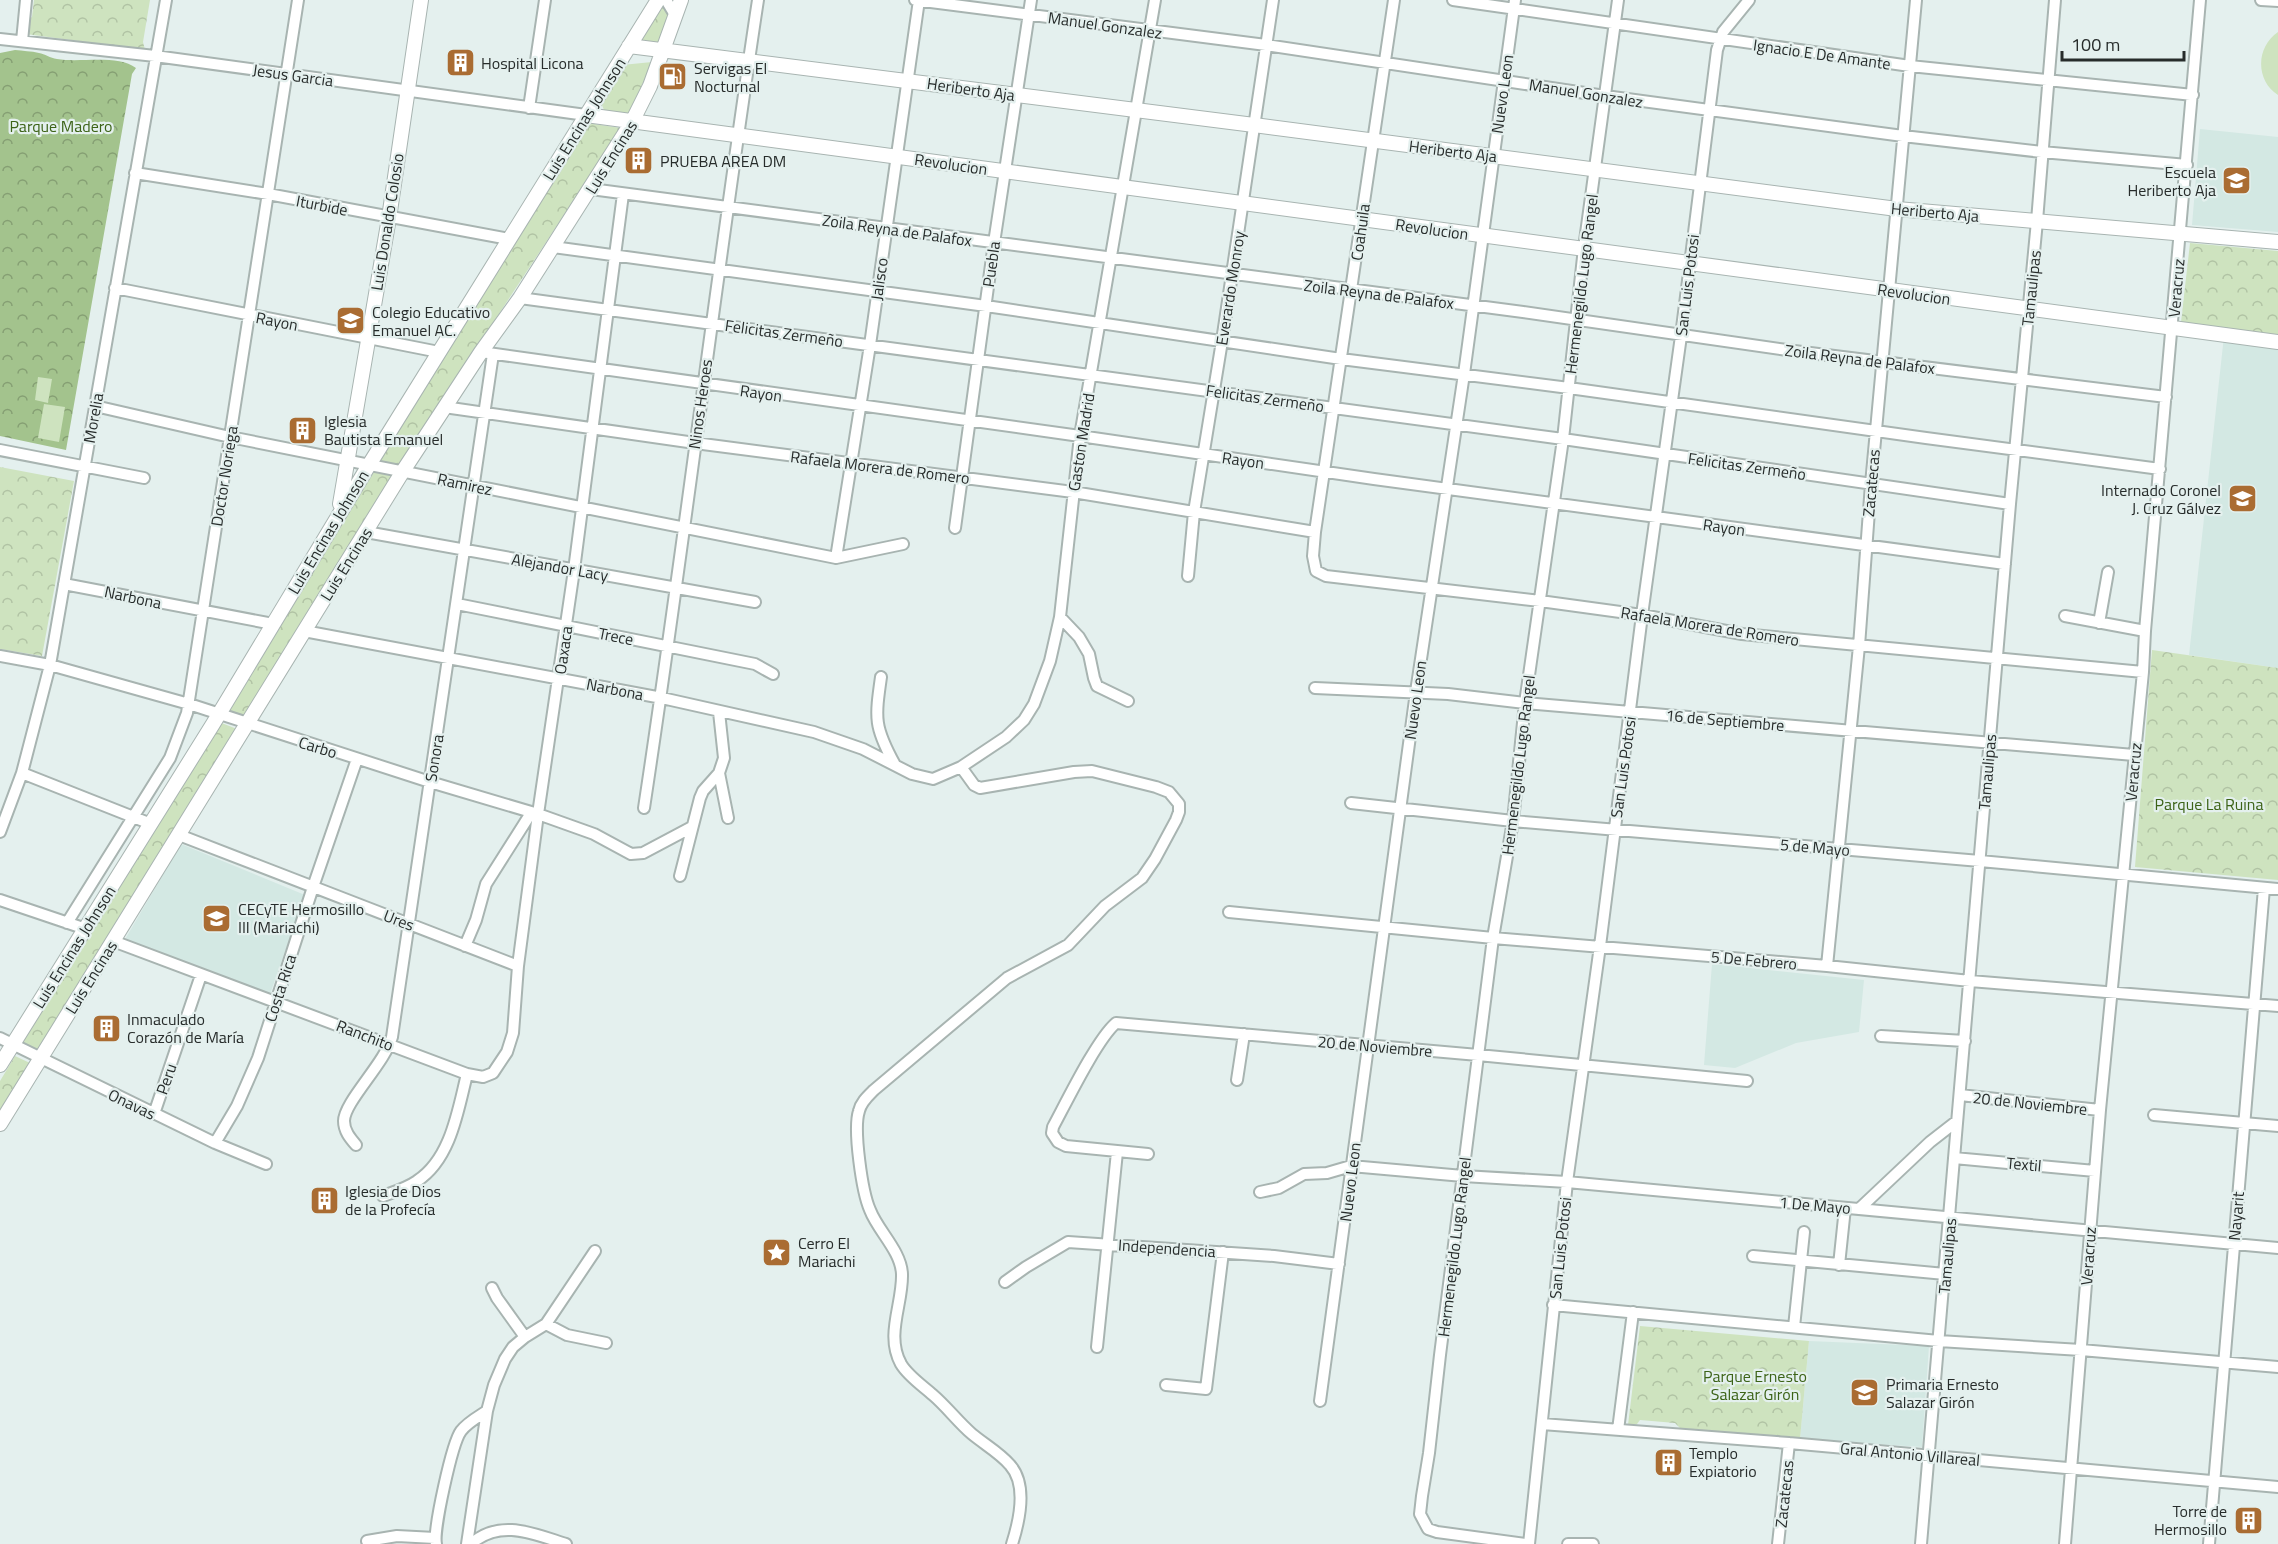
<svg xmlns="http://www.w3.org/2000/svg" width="2278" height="1544" font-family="'Titillium Web',sans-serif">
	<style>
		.built { fill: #d3e8e3 }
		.forest { fill: url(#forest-crowns) }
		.park { fill: url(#park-crowns) }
		.pitch { fill: #cee3bf }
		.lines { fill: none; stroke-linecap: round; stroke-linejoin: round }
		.minor-casing { stroke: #a8b4b1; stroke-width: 14 }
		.major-casing { stroke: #a8b4b1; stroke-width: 16 }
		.minor { stroke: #fff; stroke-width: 10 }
		.major { stroke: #fff; stroke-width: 14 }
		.labels { text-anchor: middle; stroke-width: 4.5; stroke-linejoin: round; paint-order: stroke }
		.street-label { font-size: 16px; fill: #272c2b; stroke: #e4f0ee }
		.poi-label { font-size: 16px; fill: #272c2b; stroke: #e4f0ee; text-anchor: start }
		.park-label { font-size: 16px; fill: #3c6317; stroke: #e4f0ee }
	</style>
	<defs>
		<pattern id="forest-crowns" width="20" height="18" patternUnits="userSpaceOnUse" patternTransform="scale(1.5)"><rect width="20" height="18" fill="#a3c38d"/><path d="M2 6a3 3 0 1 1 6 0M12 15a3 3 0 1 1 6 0" fill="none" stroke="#859f73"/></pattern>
		<pattern id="park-crowns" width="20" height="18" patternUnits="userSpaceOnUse" patternTransform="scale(1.5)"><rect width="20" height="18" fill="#cee3bf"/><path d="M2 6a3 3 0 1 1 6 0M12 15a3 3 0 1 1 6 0" fill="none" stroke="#b1c3a4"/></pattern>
	</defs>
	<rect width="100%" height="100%" fill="#e4f0ee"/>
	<path class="built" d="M 2200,129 L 2278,137 L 2278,232 L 2192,225 Z
		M 2224,336 L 2278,343 L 2278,668 L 2189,655 Z
		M 181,844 L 305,895 L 270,994 L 124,941 Z
		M 1712,964 L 1864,980 L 1859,1032 L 1796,1043 L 1735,1068 L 1704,1065 Z
		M 1809,1341 L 1929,1346 L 1922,1447 L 1800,1439 Z"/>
	<path class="forest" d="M 15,50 C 23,51 31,51 39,53 C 45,54 50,58 57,59 C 80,63 118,54 136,68 L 132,74 L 66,450 L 0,436 L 0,53 Z"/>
	<path class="park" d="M 34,0 L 150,0 L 143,42 L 145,50 L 26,34 L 27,20 L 32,17 Z
		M 661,0 L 676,0 L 659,45 L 636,44 Z
		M 652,62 L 629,115 L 604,110 L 600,100 L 622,65 Z
		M 587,123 L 621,128 L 399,466 L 379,461 Z
		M 2190,243 L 2278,251 L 2278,336 L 2181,322 Z
		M 0,467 L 74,481 L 42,656 L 0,649 Z
		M 374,472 L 393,476 L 241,721 L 225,714 Z
		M 2152,650 L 2278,668 L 2278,880 L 2135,867 Z
		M 219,722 L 237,729 L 38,1051 L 22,1042 Z
		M 15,1056 L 30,1063 L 0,1112 L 0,1081 Z
		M 1640,1326 L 1809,1341 L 1800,1439 L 1680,1428 L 1675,1423 L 1640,1420 L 1637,1424 L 1628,1425 Z"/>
	<path class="pitch" d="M 2278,32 L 2278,95 C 2255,80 2256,47 2278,32 Z
		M 38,377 L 52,379 L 48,403 L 35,400 Z
		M 44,404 L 65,407 L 59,442 L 38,438 Z"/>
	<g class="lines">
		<defs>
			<path id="minor" d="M 666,0 L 675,15
				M 915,0 L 1266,45 L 1605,96 L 1903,136 L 2042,152 L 2187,165
				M 1394,0 L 1315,532 L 1313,556 L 1316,571 L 1326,576 L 1540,601 L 1642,615 L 1742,634 L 2143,672
				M 1453,0 L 1910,66 L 2193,95
				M 2261,0 L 2278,1
				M 0,39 L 155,56 L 586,115
				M 22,41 L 26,0
				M 529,108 L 545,0
				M 135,173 L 268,194 L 509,239
				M 591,189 L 1523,312 L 1794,351 L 2166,397
				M 553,247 L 986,306 L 1341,359 L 1569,388 L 1926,438 L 2160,469
				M 115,288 L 439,352
				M 520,298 L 1563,439 L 2010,504
				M 481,352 L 1080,436 L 1374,479 L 2005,564
				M 95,406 L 230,437 L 836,558 L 903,544
				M 444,407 L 695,443 L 1073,492 L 1315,532
				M 0,450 L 144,478
				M 955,528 L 994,243 L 1031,0
				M 366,532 L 755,602
				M 836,558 L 870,345 L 919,0
				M 1188,576 L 1194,512 L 1222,341 L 1273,0
				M 64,584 L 273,624
				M 457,604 L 755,664 L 773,674
				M 2065,616 L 2145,631
				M 1060,617 L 1079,637 L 1089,654 L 1094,678 L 1097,686 L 1128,701
				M 2099,623 L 2108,572
				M 304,631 L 662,698 L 814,732 L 863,749 L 912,774 L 933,779 L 961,767 L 1006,737 L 1024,720 L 1034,704 L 1050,661 L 1060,617 L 1080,436 L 1155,0
				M 0,656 L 50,665 L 189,704 L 430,782 L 538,814 L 594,834 L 631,854 L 643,853 L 692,827
				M 881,677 C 875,719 874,727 895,765
				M 1315,688 L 1448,694 L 1525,703 L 2134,755
				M 719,712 L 724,758 L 719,773 L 728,818
				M 961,767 L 974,785 L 980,788 L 1074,772 L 1092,771 L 1156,787 L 1169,792 L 1179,804 L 1179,812 L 1176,820 L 1155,859 L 1142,878 L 1105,906 L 1068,945 L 1007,978 L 874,1090 C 868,1096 861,1102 859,1111 C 853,1129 862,1192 870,1210 C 878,1231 901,1251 902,1274 C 903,1304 885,1335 901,1364 C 908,1376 923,1386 933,1395 C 947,1407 958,1422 972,1434 C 984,1444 1000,1453 1010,1465 C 1028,1485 1019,1522 1012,1544
				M 22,773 L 151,824
				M 1351,803 L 1513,821 L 1980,861 L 2278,889
				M 644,808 C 685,539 717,269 758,0
				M 0,832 L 22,773 L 50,665 L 166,0
				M 179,835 L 518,966
				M 680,876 L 700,798 L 703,791 L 719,773
				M 0,900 L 86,929
				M 1229,912 L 1493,938 L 1827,966 L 1970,981 L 2278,1006
				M 67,923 L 170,758 L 187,713 L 298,0
				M 113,941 L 467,1074 L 483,1077 L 493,1073 L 507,1052 L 513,1033 L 518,966 L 538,814 L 574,570 L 623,194
				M 465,946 L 476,920 L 486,884 L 531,813
				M 1827,966 L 1859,646 L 1871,484 L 1916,0
				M 1881,1036 L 1965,1041
				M 0,1038 L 215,1143 L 266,1164
				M 1237,1080 L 1244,1034
				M 1960,1095 L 2100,1110
				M 154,1114 L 201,975
				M 2154,1115 L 2278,1126
				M 215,1143 L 237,1106 L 258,1058 L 313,887 L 357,759
				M 356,1145 C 350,1138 344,1131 344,1121 C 344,1102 385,1063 392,1037 L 493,354
				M 1148,1154 L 1066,1146 L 1058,1142 L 1052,1133 L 1053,1127 C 1066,1103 1097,1039 1116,1023 L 1478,1055 L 1747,1081
				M 1954,1158 L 2095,1171
				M 1260,1192 L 1279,1188 L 1304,1174 L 1327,1173 L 1351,1166 L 1463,1176 L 1567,1182 L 2278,1248
				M 383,1196 C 394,1192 407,1188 417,1181 C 451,1159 458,1110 467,1074
				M 1859,1209 L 1930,1142 L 1957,1121
				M 1753,1256 L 1945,1274
				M 1839,1265 L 1845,1208
				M 1005,1282 L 1026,1267 L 1068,1242 L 1274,1256 L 1339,1264
				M 1553,1305 L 1939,1341 L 2081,1350 L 2278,1367
				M 546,1324 L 567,1335 L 606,1343
				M 1794,1327 L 1804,1232
				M 525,1337 L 546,1324 L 595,1251
				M 1097,1347 L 1117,1152
				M 1166,1385 L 1206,1389 L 1223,1252
				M 1320,1401 L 1416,692 L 1464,374 L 1515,0
				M 1542,1424 L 1789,1443 L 2278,1487
				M 1618,1430 L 1633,1312
				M 367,1541 L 397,1536 L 435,1538
				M 436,1544 C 433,1530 452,1443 461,1431 C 468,1422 478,1417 487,1411
				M 467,1544 L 487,1411 L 494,1385 L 505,1359 L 513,1347 L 525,1337 L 497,1298 L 492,1288
				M 471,1544 C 500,1518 534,1534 566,1544
				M 1526,1544 L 1437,1532 L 1428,1529 L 1420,1514 L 1422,1496 L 1429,1453 L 1440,1355 L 1493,938 L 1513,821 L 1525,703 L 1563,439 L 1584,248 L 1618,0
				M 1529,1544 L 1567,1182 L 1600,946 L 1642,615 L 1681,336 L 1717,50 L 1723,32 L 1749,0
				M 1568,1544 L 1593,1544
				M 1778,1544 L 1789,1443
				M 1921,1544 L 2010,504 L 2037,221 L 2055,0
				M 2065,1544 L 2100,1110 L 2143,672 L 2145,631 L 2200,0
				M 2209,1544 L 2264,888"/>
			<path id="major" d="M 629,46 L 1254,125 L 1897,209 L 2278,242
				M 586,115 L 2278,342
				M 340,504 L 389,218 L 421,0
				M 0,1065 L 213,724 L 369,465 L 658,0
				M 0,1124 L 403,471 L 481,352 L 520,298 L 632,122 L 650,86 L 681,0"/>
		</defs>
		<use href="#minor" class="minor-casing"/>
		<use href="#major" class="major-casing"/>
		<use href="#minor" class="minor"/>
		<use href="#major" class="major"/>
	</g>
	<defs>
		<symbol id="building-square" viewBox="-11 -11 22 22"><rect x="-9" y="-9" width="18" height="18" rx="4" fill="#aa6c32" stroke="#e4f0ee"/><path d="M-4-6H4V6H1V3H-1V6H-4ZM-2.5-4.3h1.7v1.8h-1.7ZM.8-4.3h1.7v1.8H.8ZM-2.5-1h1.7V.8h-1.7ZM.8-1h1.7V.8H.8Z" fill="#fff"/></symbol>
		<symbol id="fuel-square" viewBox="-11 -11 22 22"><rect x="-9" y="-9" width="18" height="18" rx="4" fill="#aa6c32" stroke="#e4f0ee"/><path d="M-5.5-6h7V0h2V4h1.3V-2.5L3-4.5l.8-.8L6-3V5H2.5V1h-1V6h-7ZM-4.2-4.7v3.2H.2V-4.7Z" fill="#fff"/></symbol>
		<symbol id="school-square" viewBox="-11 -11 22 22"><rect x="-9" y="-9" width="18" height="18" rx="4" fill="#aa6c32" stroke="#e4f0ee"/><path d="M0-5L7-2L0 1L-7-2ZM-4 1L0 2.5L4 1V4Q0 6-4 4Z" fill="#fff"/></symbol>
		<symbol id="university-square" viewBox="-11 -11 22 22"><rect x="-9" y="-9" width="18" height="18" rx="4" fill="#aa6c32" stroke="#e4f0ee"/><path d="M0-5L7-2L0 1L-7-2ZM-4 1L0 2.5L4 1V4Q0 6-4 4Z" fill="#fff"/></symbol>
		<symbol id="sight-square" viewBox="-11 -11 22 22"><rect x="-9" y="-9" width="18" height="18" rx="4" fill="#aa6c32" stroke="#e4f0ee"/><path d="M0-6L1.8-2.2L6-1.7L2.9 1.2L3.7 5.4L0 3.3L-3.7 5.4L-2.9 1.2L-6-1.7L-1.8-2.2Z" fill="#fff"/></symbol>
	</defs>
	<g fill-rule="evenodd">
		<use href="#building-square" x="444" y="46" width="33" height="33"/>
		<use href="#fuel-square" x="656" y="60" width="33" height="33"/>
		<use href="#building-square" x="622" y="144" width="33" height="33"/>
		<use href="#school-square" x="2220" y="164" width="33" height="33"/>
		<use href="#school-square" x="334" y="304" width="33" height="33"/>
		<use href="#building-square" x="286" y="414" width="33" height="33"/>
		<use href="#university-square" x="2226" y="482" width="33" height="33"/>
		<use href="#school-square" x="200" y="902" width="33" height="33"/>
		<use href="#building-square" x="90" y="1012" width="33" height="33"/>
		<use href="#building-square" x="308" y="1184" width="33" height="33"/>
		<use href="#sight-square" x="760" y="1236" width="33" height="33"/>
		<use href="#school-square" x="1848" y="1376" width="33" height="33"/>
		<use href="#building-square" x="1652" y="1446" width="33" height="33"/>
		<use href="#building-square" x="2232" y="1504" width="33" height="33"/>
	</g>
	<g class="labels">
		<g class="street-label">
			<text transform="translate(1105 25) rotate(8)" y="6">Manuel Gonzalez</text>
			<text transform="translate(1822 54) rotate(8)" y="6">Ignacio E De Amante</text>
			<text transform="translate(293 75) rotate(8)" y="6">Jesus Garcia</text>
			<text transform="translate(971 89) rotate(8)" y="6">Heriberto Aja</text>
			<text transform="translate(1586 93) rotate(9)" y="6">Manuel Gonzalez</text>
			<text transform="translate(1502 94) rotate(-82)" y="6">Nuevo Leon</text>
			<text transform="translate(584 119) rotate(-58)" y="6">Luis Encinas Johnson</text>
			<text transform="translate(1453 151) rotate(7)" y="6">Heriberto Aja</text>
			<text transform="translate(611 157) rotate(-58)" y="6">Luis Encinas</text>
			<text transform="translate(951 164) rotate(8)" y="6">Revolucion</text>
			<text transform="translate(322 205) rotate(11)" y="6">Iturbide</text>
			<text transform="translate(1935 212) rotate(5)" y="6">Heriberto Aja</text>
			<text transform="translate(387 222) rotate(-81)" y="6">Luis Donaldo Colosio</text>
			<text transform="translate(1432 229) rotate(8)" y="6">Revolucion</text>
			<text transform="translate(897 230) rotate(8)" y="6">Zoila Reyna de Palafox</text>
			<text transform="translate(1360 232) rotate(-82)" y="6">Coahuila</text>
			<text transform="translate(991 264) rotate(-82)" y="6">Puebla</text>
			<text transform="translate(879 279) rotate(-82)" y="6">Jalisco</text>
			<text transform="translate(1581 284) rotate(-83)" y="6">Hermenegildo Lugo Rangel</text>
			<text transform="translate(1687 285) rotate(-83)" y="6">San Luis Potosi</text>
			<text transform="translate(1230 288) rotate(-81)" y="6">Everardo Monroy</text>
			<text transform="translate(2031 288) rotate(-84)" y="6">Tamaulipas</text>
			<text transform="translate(2176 288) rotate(-85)" y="6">Veracruz</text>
			<text transform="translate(1379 294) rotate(7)" y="6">Zoila Reyna de Palafox</text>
			<text transform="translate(1914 294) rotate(8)" y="6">Revolucion</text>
			<text transform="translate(277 321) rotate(11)" y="6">Rayon</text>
			<text transform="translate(784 333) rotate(8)" y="6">Felicitas Zermeño</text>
			<text transform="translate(1860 359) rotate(7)" y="6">Zoila Reyna de Palafox</text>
			<text transform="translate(761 393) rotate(8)" y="6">Rayon</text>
			<text transform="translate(1265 398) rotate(8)" y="6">Felicitas Zermeño</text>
			<text transform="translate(700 404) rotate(-82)" y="6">Ninos Heroes</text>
			<text transform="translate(93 418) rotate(-80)" y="6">Morelia</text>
			<text transform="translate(1081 442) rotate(-81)" y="6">Gaston Madrid</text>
			<text transform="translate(1243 460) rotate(8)" y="6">Rayon</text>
			<text transform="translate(1747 466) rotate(8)" y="6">Felicitas Zermeño</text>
			<text transform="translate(880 467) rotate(7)" y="6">Rafaela Morera de Romero</text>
			<text transform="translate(224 476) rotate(-81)" y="6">Doctor Noriega</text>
			<text transform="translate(1871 483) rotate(-85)" y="6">Zacatecas</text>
			<text transform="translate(465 484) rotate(12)" y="6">Ramirez</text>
			<text transform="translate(1724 527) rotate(8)" y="6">Rayon</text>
			<text transform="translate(328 532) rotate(-59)" y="6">Luis Encinas Johnson</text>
			<text transform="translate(346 564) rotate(-58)" y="6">Luis Encinas</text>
			<text transform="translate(560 567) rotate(10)" y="6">Alejandor Lacy</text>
			<text transform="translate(133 597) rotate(12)" y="6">Narbona</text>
			<text transform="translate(1710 626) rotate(9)" y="6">Rafaela Morera de Romero</text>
			<text transform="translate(616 636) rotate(11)" y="6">Trece</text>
			<text transform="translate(563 650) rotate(-82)" y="6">Oaxaca</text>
			<text transform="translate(615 689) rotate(11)" y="6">Narbona</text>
			<text transform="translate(1415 700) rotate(-82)" y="6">Nuevo Leon</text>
			<text transform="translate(1725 720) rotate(5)" y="6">16 de Septiembre</text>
			<text transform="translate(318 747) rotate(17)" y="6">Carbo</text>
			<text transform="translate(434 758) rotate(-81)" y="6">Sonora</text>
			<text transform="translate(1518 765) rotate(-83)" y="6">Hermenegildo Lugo Rangel</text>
			<text transform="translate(1623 767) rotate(-82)" y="6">San Luis Potosi</text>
			<text transform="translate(1987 772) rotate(-85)" y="6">Tamaulipas</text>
			<text transform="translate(2133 772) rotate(-85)" y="6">Veracruz</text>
			<text transform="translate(1815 847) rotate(5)" y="6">5 de Mayo</text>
			<text transform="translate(399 920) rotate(21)" y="6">Ures</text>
			<text transform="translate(74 947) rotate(-58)" y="6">Luis Encinas Johnson</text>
			<text transform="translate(1754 960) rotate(5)" y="6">5 De Febrero</text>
			<text transform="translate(91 977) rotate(-58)" y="6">Luis Encinas</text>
			<text transform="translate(280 988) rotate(-72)" y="6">Costa Rica</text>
			<text transform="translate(365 1035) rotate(21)" y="6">Ranchito</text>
			<text transform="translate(1375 1046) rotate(5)" y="6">20 de Noviembre</text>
			<text transform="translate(166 1079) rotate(-71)" y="6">Peru</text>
			<text transform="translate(2030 1103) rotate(6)" y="6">20 de Noviembre</text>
			<text transform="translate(132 1104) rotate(26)" y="6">Onavas</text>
			<text transform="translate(2024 1164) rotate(5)" y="6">Textil</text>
			<text transform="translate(1350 1182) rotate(-83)" y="6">Nuevo Leon</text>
			<text transform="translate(1815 1205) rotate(5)" y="6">1 De Mayo</text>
			<text transform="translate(2236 1216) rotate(-85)" y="6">Nayarit</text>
			<text transform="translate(1454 1247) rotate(-83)" y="6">Hermenegildo Lugo Rangel</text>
			<text transform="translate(1167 1248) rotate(4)" y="6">Independencia</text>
			<text transform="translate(1560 1248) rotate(-84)" y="6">San Luis Potosi</text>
			<text transform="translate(1947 1256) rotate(-85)" y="6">Tamaulipas</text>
			<text transform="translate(2088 1256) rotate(-86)" y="6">Veracruz</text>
			<text transform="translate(1910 1454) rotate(5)" y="6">Gral Antonio Villareal</text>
			<text transform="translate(1784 1494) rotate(-84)" y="6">Zacatecas</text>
		</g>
		<g class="poi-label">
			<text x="481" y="69">Hospital Licona</text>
			<text x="694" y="74">Servigas El<tspan x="694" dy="18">Nocturnal</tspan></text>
			<text x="660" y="167">PRUEBA AREA DM</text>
			<text x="2216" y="178" text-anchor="end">Escuela<tspan x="2216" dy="18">Heriberto Aja</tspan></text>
			<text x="372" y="318">Colegio Educativo<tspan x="372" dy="18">Emanuel AC.</tspan></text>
			<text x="324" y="427">Iglesia<tspan x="324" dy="18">Bautista Emanuel</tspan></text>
			<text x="2221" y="496" text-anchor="end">Internado Coronel<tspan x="2221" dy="18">J. Cruz Gálvez</tspan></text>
			<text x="238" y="915">CECyTE Hermosillo<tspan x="238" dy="18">III (Mariachi)</tspan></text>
			<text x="127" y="1025">Inmaculado<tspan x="127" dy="18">Corazón de María</tspan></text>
			<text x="345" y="1197">Iglesia de Dios<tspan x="345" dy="18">de la Profecía</tspan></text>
			<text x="798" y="1249">Cerro El<tspan x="798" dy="18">Mariachi</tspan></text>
			<text x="1886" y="1390">Primaria Ernesto<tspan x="1886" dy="18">Salazar Girón</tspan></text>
			<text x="1689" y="1459">Templo<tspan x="1689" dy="18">Expiatorio</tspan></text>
			<text x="2227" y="1517" text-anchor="end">Torre de<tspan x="2227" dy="18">Hermosillo</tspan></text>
		</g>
		<g class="park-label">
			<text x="61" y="132">Parque Madero</text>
			<text x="2209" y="810">Parque La Ruina</text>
			<text x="1755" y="1382">Parque Ernesto<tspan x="1755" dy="18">Salazar Girón</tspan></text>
		</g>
	</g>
	<path d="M2062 51v9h122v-9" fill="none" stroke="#272c2b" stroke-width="3"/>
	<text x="2071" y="51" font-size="18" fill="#272c2b" stroke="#e4f0ee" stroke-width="4.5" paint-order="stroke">100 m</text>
</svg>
